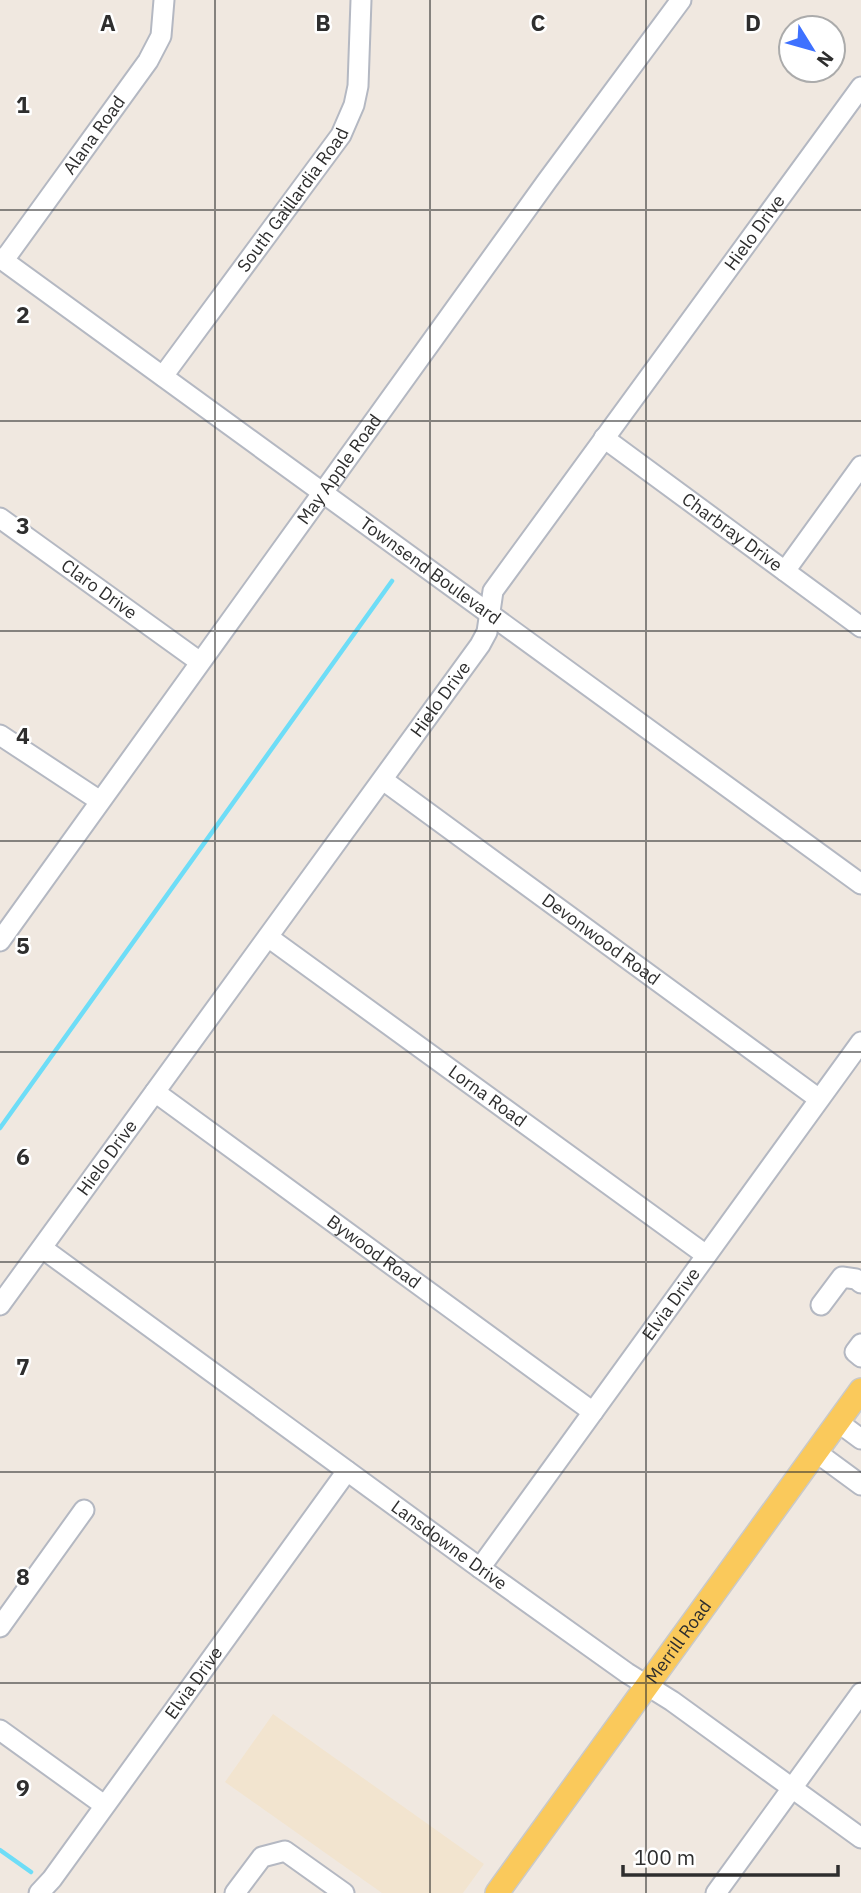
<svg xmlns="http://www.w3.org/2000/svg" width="861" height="1893" font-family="'IBM Plex Sans',sans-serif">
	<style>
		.education { fill: #f2e4cf }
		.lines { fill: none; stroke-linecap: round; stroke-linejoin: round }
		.stream { stroke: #6eddf7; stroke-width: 4.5 }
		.minor-casing { stroke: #b4b8c2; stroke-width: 23 }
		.major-casing { stroke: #c9c9c9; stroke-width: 26 }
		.minor { stroke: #fff; stroke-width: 19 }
		.major { stroke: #fac95b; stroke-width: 23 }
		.grid { fill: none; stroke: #2e2e2e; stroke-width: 2; stroke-opacity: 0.55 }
		.labels { text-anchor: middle; stroke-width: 5; stroke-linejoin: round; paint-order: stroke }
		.street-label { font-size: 18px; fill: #2e2e2e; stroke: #fff }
		.grid-label { font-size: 23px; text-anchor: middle; font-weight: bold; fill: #2e2e2e; stroke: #fff; stroke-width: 5; stroke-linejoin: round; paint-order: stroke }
	</style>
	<rect width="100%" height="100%" fill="#f0e8e0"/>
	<path class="education" d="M 273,1714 L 484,1864 L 463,1893 L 382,1893 L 225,1782 Z"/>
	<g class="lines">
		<path class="stream" d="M 0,1128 L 392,581
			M 0,1850 L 31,1872"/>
		<defs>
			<g id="minor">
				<path id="s1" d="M 0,258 L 861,884"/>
				<path id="s2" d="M 4,260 L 148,61 L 161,36 L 164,0"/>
				<path id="s3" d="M 163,376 L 341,135 L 354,105 L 358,86 L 361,0"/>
				<path id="s4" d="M 604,438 L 861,627"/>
				<path id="s5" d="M 0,518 L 200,662"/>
				<path d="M 785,571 L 861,466"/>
				<path d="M 0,735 L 100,801"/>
				<path id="s6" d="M 383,780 L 819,1099"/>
				<path id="s7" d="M 268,937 L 706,1255"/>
				<path id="s8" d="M 0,941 L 547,181 L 681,0"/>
				<path id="s9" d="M 155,1092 L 593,1412"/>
				<path id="s10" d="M 42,1248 L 480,1568 L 627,1673 L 672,1701 L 861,1838"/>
				<path id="s11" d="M 0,1305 L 480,645 L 487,632 L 493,591 L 861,87"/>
				<path d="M 821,1305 L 842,1277 L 856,1279 L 861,1283"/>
				<path d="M 861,1344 L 855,1352 L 861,1357"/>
				<path d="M 838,1422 L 861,1439"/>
				<path d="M 816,1452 L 861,1485"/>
				<path id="s12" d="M 480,1568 L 861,1042"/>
				<path d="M 0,1627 L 84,1510"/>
				<path d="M 0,1730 L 104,1805"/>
				<path id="s13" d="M 39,1893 L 52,1879 L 347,1471"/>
				<path d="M 235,1893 L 262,1857 L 285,1851 L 344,1893"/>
				<path d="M 716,1893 L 861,1693"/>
			</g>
			<g id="major">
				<path id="s14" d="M 497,1893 L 861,1390"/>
			</g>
		</defs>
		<use href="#minor" class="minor-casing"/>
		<use href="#major" class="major-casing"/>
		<use href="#minor" class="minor"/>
		<use href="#major" class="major"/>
	</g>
	<path class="grid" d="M 215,0 L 215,1893M 430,0 L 430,1893M 646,0 L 646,1893M 0,210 L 861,210M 0,421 L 861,421M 0,631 L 861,631M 0,841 L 861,841M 0,1052 L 861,1052M 0,1262 L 861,1262M 0,1472 L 861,1472M 0,1683 L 861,1683"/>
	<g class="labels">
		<g class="street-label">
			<text dy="6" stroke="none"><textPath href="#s2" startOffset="154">Alana Road</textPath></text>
			<text dy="6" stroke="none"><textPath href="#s3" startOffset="219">South Gaillardia Road</textPath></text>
			<text dy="6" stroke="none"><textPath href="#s11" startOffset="1316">Hielo Drive</textPath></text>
			<text dy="6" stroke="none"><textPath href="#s8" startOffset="581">May Apple Road</textPath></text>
			<text dy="6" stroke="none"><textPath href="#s4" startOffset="159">Charbray Drive</textPath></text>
			<text dy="6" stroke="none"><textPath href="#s1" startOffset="532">Townsend Boulevard</textPath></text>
			<text dy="6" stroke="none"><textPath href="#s5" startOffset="122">Claro Drive</textPath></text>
			<text dy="6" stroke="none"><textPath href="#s11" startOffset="749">Hielo Drive</textPath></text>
			<text dy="6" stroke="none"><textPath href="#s6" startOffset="270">Devonwood Road</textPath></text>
			<text dy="6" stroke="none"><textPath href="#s7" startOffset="271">Lorna Road</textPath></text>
			<text dy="6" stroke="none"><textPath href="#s11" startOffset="182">Hielo Drive</textPath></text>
			<text dy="6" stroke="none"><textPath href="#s9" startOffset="271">Bywood Road</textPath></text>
			<text dy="6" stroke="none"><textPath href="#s12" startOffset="326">Elvia Drive</textPath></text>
			<text dy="6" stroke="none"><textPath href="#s10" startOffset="504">Lansdowne Drive</textPath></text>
			<text dy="6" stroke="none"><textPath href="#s14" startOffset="310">Merrill Road</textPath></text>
			<text dy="6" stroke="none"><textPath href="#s13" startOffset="261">Elvia Drive</textPath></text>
		</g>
	</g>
	<g class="grid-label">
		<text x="108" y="31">A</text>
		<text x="323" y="31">B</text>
		<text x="538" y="31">C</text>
		<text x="753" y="31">D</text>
		<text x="23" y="113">1</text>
		<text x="23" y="323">2</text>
		<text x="23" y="534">3</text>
		<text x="23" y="744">4</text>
		<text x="23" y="954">5</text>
		<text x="23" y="1165">6</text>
		<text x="23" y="1375">7</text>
		<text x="23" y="1585">8</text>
		<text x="23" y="1796">9</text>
	</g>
	<g transform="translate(812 49) rotate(127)"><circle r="33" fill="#ffffff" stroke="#ababab" stroke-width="2"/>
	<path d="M0-5L12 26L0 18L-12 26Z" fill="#3e71ff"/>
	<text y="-10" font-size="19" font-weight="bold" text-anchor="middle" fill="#2e2e2e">N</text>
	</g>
	<path d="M623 1865v10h215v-10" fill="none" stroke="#2e2e2e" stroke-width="3.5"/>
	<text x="634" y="1865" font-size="21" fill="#2e2e2e" stroke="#ffffff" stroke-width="5" paint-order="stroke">100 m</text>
</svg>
